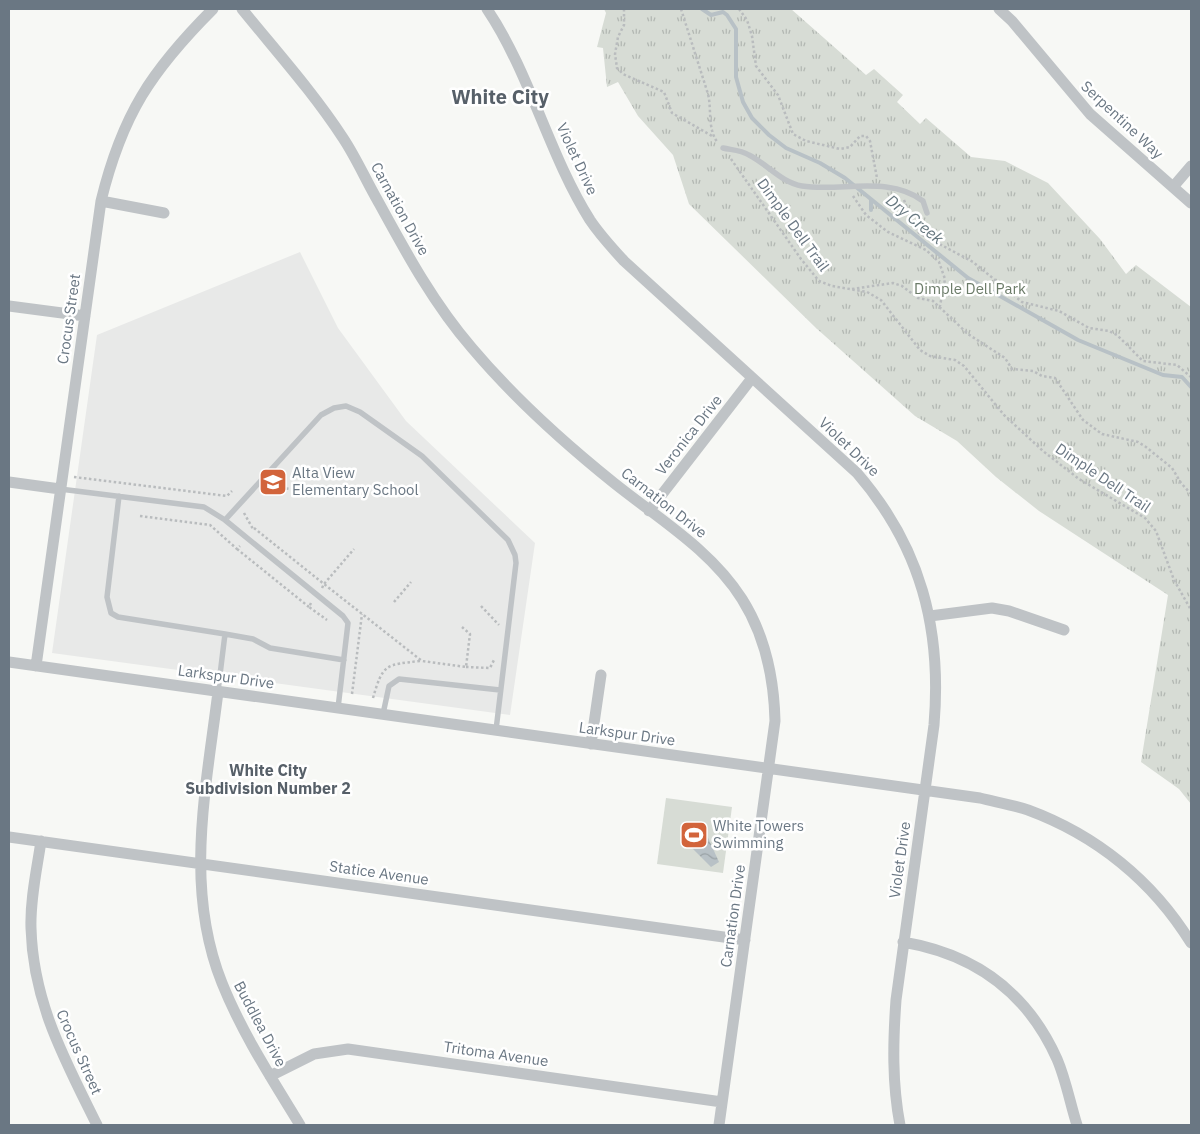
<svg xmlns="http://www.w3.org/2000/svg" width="1200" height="1134" font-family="'IBM Plex Sans',sans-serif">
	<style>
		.built { fill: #e8e9e8 }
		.park { fill: url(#park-tufts) }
		.garden { fill: #d7dcd5 }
		.water { fill: url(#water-waves) }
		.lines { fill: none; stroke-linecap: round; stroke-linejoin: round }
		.stream { stroke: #b8c1c6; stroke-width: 4 }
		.path { stroke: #b9bcbe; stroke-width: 2.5; stroke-dasharray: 2.5 2.5; stroke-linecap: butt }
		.service { stroke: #bfc3c6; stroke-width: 5.5 }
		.minor { stroke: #bfc3c6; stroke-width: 11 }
		.labels { text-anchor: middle; stroke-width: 5; stroke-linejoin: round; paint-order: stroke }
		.street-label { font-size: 15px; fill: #6a7783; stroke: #fff }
		.park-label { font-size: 15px; fill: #6b7b68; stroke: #fff }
		.poi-label { font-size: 15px; fill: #6a7783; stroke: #fff; text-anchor: start }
		.water-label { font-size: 16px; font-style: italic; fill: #66777f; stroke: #fff }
		.neighbourhood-label { font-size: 16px; font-weight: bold; fill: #576069; stroke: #fff }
		.district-label { font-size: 20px; font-weight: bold; fill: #576069; stroke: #fff }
	</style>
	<defs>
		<pattern id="park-tufts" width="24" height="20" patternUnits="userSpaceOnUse" patternTransform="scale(1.25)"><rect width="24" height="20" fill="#d7dcd5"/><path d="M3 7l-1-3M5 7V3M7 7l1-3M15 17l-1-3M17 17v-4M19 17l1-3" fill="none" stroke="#b2b7b2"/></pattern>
		<pattern id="water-waves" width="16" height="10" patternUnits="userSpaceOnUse" patternTransform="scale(1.25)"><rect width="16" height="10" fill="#b8c1c6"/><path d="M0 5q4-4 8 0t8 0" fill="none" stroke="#9aa2a6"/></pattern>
	</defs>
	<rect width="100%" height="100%" fill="#f7f8f5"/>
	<path class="built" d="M 300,252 L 338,328 L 406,421 L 535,543 L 510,715 L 52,653 L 97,335 Z"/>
	<path class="park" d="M 604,9 L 791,9 L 866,75 L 874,69 L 903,95 L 897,102 L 920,124 L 926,118 L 971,157 L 1005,161 L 1048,183 L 1100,239 L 1126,274 L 1136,265 L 1191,307 L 1191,804 L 1179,789 L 1141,762 L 1168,595 L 1039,511 L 996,477 L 957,441 L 915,416 L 816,328 L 689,204 L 673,155 L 638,116 L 618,82 L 607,87 L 603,48 L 597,47 L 606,13 Z"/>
	<path class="garden" d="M 666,798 L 732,807 L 723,873 L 657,864 Z"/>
	<path class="water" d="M 705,831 L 719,862 L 711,867 L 688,844 Z"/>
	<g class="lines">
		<path class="stream" d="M 702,9 L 711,15 L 723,12 L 727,15 L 736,29 L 736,77 L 743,102 L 752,118 L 769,135 L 786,148 L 820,163 L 845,178 L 968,278 L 1078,340 L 1163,375 L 1182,377 L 1191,387
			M 871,210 L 871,200"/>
		<path class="path" d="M 624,9 L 624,25 L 618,37 L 615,54 L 617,68 L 623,74 L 664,92 L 672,113 L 712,136
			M 681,9 L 708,94 C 712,110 707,129 718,143
			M 739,9 L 747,20 L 752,36 L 756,66 L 778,95 L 793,134 L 806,141 L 840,149 L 850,147 L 860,136 L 866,136 L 870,141 L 877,178
			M 731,159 L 801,259 L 819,281 L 832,286 L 867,292 L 881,300 L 920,350 L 930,356 L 955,360 L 964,366 L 1004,415 L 1043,451 L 1079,479 L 1145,518 L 1156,531 L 1174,580 L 1191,610
			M 853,196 L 866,215 L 888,232 L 926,250 L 939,262 L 945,279 L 940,306
			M 904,200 L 914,226 L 919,233 L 973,262 L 1022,302 L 1059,311 L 1089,328 L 1109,331 L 1117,335 L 1143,361 L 1177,365 L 1191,377
			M 852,289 L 893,283 L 902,286 L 918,298 L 933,301 L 968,334 L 1005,358 L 1012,369 L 1033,371 L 1042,376 L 1055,378 L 1083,420 L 1102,434 L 1138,442 L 1146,447 L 1172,468 L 1181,483 L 1191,494
			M 74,477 L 227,496 L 232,491
			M 267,488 L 269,486 L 290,489
			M 244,513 L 253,529
			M 140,516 L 210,525 L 237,549 L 240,546
			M 254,528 L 324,584 L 354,549
			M 237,549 L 309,607
			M 322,588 L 324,584 L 422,661 L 466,667 L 470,634 L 462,627
			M 394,602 L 411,582
			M 311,603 L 309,607 L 327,620
			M 481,606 L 499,625
			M 466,667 L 490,668 L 494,660
			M 352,694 L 362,614
			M 373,698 C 383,663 386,665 420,661"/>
		<path class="service" d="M 723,148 C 732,150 741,150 749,155 C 767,164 782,183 802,186 C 841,192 889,175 923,201 L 927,213
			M 60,489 L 204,507 L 225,520 L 343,616 L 348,623 L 338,708
			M 119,496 L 107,597 L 111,613 L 118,617 L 225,634 L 218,691
			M 225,520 L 321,415 L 334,408 L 346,406 L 360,412 L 422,456 L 508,540 L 515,555 L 516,563 L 496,730
			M 225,634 L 253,639 L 270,648 L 344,660
			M 383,714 L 389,686 L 399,679 L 500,690"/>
		<path class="minor" d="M 242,9 C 276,51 313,92 343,138 C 355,156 364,176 374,194 C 403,247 432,302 472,348 C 515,399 563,442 614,483 C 659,519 711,550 742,599 C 766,637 774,678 775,721 L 719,1125
			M 487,9 C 530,73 549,155 590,220 C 600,235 612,248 624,261 L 857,473 C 921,547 942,629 934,725 L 896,1000 C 893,1042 892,1083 900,1125
			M 999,9 L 1012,21 L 1090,114 L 1191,203
			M 1173,187 L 1191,166
			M 101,201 L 164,213
			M 9,306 L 85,316
			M 9,482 L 60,489
			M 649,511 L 752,378
			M 930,616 L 992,608 L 1009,611 L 1064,630
			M 9,662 L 980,798 C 996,802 1013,805 1028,810 C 1096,835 1153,881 1191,943
			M 36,666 L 101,201 C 122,115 151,71 213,9
			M 218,692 C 206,789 184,888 222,983 C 242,1033 272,1079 300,1125
			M 591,744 L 601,675
			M 9,837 L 745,940
			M 41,841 C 37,869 30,899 31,928 C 33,1003 65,1060 97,1125
			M 903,942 C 974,954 1027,992 1057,1059 C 1066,1080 1070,1103 1077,1125
			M 270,1076 L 314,1054 L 348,1049 L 722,1102"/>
	</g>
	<defs>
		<symbol id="school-square" viewBox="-11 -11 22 22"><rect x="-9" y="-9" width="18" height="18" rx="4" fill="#d2643b" stroke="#fff"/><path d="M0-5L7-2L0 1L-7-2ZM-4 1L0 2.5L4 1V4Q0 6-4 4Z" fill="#fff"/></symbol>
		<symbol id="stadium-square" viewBox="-11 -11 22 22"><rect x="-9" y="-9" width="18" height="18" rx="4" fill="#d2643b" stroke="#fff"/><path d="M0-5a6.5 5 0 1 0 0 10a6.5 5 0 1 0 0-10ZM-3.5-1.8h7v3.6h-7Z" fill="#fff"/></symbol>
	</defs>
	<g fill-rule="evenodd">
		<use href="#school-square" x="257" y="466" width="32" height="32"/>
		<use href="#stadium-square" x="678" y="819" width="32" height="32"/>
	</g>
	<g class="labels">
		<g class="street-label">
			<text transform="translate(1122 120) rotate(43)" y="5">Serpentine Way</text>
			<text transform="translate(577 159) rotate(65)" y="5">Violet Drive</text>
			<text transform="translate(400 209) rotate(61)" y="5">Carnation Drive</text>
			<text transform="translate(793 225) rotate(54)" y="5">Dimple Dell Trail</text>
			<text transform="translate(69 319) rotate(-82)" y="5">Crocus Street</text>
			<text transform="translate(689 435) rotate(-52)" y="5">Veronica Drive</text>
			<text transform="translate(849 447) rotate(44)" y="5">Violet Drive</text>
			<text transform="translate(1103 478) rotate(34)" y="5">Dimple Dell Trail</text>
			<text transform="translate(664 503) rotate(38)" y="5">Carnation Drive</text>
			<text transform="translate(226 677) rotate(8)" y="5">Larkspur Drive</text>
			<text transform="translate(627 734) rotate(8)" y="5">Larkspur Drive</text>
			<text transform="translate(900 860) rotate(-82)" y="5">Violet Drive</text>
			<text transform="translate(379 873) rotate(8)" y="5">Statice Avenue</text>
			<text transform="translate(733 916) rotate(-82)" y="5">Carnation Drive</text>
			<text transform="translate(260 1024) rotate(62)" y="5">Buddlea Drive</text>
			<text transform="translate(79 1052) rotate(66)" y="5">Crocus Street</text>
			<text transform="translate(496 1054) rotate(8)" y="5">Tritoma Avenue</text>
		</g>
		<g class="park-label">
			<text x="970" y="294">Dimple Dell Park</text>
		</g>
		<g class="poi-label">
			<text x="292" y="478">Alta View<tspan x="292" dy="17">Elementary School</tspan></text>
			<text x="713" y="831">White Towers<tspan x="713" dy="17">Swimming</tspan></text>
		</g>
		<g class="water-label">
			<text transform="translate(915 219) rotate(39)" y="6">Dry Creek</text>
		</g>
		<g class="neighbourhood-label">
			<text x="268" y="776">White City<tspan x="268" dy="18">Subdivision Number 2</tspan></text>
		</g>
		<g class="district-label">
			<text x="500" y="104">White City</text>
		</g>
	</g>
	<rect width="1200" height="1134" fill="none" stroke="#6a7783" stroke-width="20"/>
</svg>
